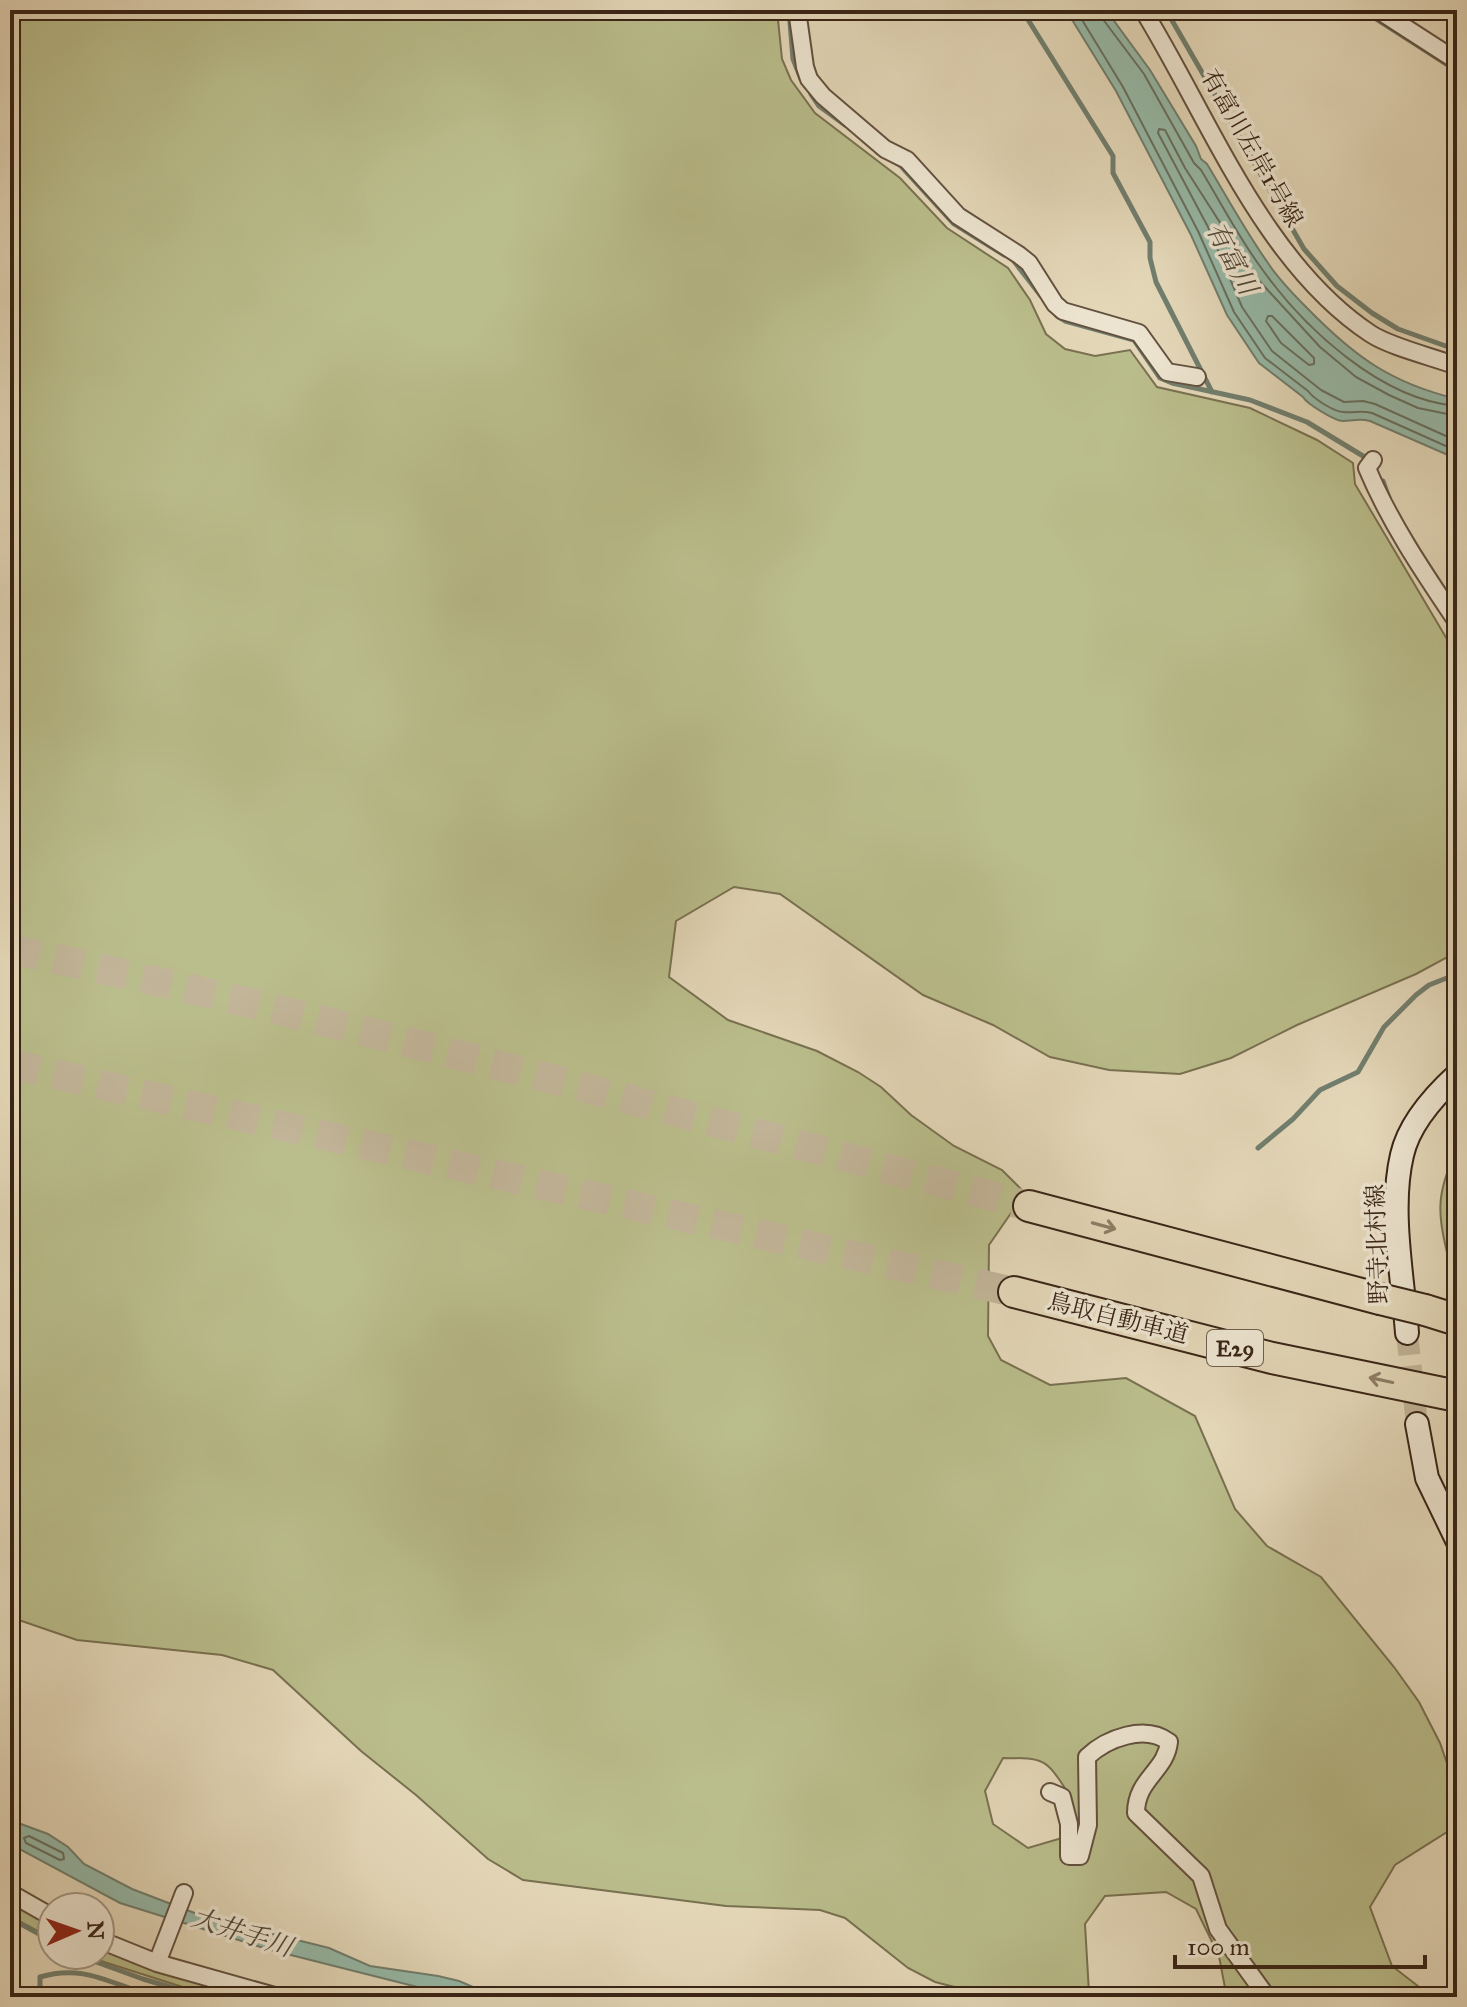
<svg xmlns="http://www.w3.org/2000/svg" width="1467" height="2007" font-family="'IM FELL Great Primer','Noto Serif JP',serif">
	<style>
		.green { fill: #babe8c; stroke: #797151; stroke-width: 2; fill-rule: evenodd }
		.water { fill: #97bbaa; stroke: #717f6f; stroke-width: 2 }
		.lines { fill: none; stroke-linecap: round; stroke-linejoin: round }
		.shore { stroke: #687060; stroke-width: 2 }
		.stream { stroke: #717f6f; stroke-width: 5 }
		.secondary-tunnel { stroke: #c2b599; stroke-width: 22; stroke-dasharray: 22 11; stroke-linecap: butt }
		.highway-tunnel { stroke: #c2b599; stroke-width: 30; stroke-dasharray: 30 15; stroke-linecap: butt }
		.street-casing { stroke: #63513f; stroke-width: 20 }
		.secondary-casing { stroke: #382416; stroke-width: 26 }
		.highway-casing { stroke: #382416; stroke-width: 34 }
		.street { stroke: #eee6d2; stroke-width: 16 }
		.secondary { stroke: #eee6d2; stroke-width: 22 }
		.highway { stroke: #e5d9ba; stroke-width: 30 }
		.highway-bridge-casing { stroke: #382416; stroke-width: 34; stroke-linecap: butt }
		.highway-bridge { stroke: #e5d9ba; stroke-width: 30 }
		.oneway { stroke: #8e7e68 }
		.labels { text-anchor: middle; stroke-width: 7; stroke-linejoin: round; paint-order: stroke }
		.shield { fill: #eee6d2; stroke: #6f5e4e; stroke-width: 2 }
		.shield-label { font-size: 22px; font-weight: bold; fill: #382416 }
		.street-label { font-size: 24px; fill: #382416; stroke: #eee6d2 }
		.water-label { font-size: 26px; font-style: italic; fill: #504a3b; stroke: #eee6d2 }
	</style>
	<rect width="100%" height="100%" fill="#e5d9ba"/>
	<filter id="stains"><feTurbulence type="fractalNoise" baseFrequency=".0025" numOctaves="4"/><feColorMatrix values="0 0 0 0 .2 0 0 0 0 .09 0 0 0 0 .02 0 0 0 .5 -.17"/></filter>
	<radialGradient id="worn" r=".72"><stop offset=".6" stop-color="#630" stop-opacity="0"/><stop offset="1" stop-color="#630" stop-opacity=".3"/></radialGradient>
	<path class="green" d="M 10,10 L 777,10 L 782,59 L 791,80 L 815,113 L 900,178 L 947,228 L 1008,268 L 1030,300 L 1046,334 L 1065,349 L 1095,356 L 1130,350 L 1157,387 L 1250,408 L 1317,440 L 1353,463 L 1355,484 L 1457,656 L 1457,952 L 1416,974 L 1297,1025 L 1231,1058 L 1180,1074 L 1109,1070 L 1050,1057 L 993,1025 L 923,995 L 780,894 L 734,887 L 676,921 L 669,977 L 728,1020 L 817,1051 L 858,1072 L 881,1087 L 911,1115 L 954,1146 L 1002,1170 L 1025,1193 L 989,1245 L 988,1336 L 1001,1360 L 1050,1385 L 1126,1378 L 1195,1416 L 1235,1509 L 1267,1546 L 1321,1577 L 1394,1667 L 1419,1702 L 1440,1743 L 1457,1792 L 1457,1813 L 1450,1830 L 1395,1865 L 1370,1907 L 1392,1966 L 1432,1997 L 1223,1997 L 1226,1993 L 1219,1956 L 1196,1909 L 1166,1892 L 1105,1896 L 1085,1924 L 1089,1993 L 1092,1997 L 994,1997 L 935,1982 L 908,1968 L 845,1918 L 820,1910 L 726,1906 L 523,1880 L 488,1859 L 416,1795 L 361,1751 L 273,1670 L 222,1655 L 77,1640 L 10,1617 ZM 1003,1758 C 1044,1758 1046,1758 1068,1793 L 1062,1838 L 1028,1848 L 993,1824 L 985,1791 Z
		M 1457,1150 L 1457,1269 L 1450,1265 C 1438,1216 1434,1196 1457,1150 Z
		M 10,1899 L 52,1922 L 52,1939 L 10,1916 Z
		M 100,1947 L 262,1997 L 214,1997 L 82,1955 L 100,1955 Z"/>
	<path class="water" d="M 1066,10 L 1106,10 L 1150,70 L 1196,146 L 1201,159 L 1207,164 C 1227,197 1246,232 1268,263 C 1279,280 1294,295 1308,309 C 1355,357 1391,383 1457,399 L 1457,459 L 1370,421 C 1359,418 1353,421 1343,421 C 1335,421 1307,404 1303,397 L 1259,363 L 1227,315 L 1191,235 L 1116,91 Z
		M 10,1820 L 48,1834 L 68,1847 L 84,1864 L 132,1889 L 205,1917 L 329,1948 L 370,1966 L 438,1976 L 459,1981 L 480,1990 L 507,1991 L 537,1997 L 457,1997 L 267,1949 L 120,1903 L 10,1844 Z"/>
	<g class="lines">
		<path class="shore" d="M 1076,10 L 1123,87 L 1198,231 L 1234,312 L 1265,358 L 1308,391 C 1314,399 1334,412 1344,412 C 1354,413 1361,410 1372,413 L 1457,451
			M 1100,10 L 1102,18 L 1144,74 L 1194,163 L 1201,170 C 1221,203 1239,238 1262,269 C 1304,328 1381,400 1457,406
			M 1268,316 L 1272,316 L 1314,358 L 1314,364 L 1309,365 L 1281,343 L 1266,321 Z
			M 1457,416 L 1418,408 L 1389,395 L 1356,377 L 1320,347 L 1253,274 L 1185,168 L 1165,130 L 1159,129 L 1158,133 L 1208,227 L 1242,307 L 1272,351 L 1321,390 L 1344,402 L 1363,401 L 1375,404 L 1457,441
			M 29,1836 L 63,1853 L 64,1859 L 60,1860 L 26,1843 L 24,1838 Z"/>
		<path class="stream" d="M 789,10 L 793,59 L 801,79
			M 1022,10 L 1113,156 L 1113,173 L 1150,242 L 1150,258 L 1156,282 L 1212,392
			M 1166,10 L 1304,249 L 1337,286 L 1372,313 L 1398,329 L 1457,350
			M 1362,10 L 1457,71
			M 811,94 L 819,106 L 845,125
			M 877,152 L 900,165 L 954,224 L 1004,255
			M 1013,260 L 1041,296
			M 1057,316 L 1065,321 L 1134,340 L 1160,378 L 1172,383 L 1250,400 L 1307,422 L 1363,456
			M 1383,481 L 1389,498
			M 1258,1148 L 1293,1119 L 1320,1090 L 1358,1072 L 1384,1027 L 1416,995 L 1429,985 L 1457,974
			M 10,1918 L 52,1941
			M 77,1955 L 143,1979 L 205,1997
			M 40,1997 L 40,1977 C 86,1963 113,1986 157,1997"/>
		<path class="secondary-tunnel" d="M 1407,1333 L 1417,1424"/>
		<path class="highway-tunnel" d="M 10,949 C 353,1021 691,1117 1029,1206
			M 10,1064 L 1014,1292"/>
		<defs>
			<path id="street" d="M 797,10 L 805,67 L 809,79 L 823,96 L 885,149 L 907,160 L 958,216 L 1019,255 L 1029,263 L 1055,304 L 1063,311 L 1139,333 L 1167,372 L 1197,377
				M 1143,10 C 1209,117 1263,263 1371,334 C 1391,347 1433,357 1457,366
				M 1378,10 L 1457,61
				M 1373,460 L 1367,468 C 1390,523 1424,573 1457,622
				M 1050,1792 L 1062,1797 L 1069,1824 L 1069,1856 L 1080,1856 L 1088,1825 L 1087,1757 C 1107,1738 1145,1724 1169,1742 C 1166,1771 1136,1779 1136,1813 L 1201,1876 L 1218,1929 L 1267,1997
				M 10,1893 L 52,1917
				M 100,1940 L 157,1963 L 278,1997
				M 157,1963 L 184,1893"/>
			<path id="secondary" d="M 1407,1333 C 1403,1278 1389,1210 1402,1155 C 1409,1124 1434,1096 1457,1075
				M 1417,1424 L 1427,1478 L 1457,1540"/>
			<path id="highway" d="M 1029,1206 L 1380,1299
				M 1014,1292 L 1272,1358 L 1457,1396
				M 1425,1310 L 1457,1320"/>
		</defs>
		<use href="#street" class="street-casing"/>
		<use href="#secondary" class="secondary-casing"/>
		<use href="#highway" class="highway-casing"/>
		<use href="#street" class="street"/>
		<use href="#secondary" class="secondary"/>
		<use href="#highway" class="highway"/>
		<defs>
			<path id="highway-bridge" d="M 1380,1299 L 1425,1310"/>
		</defs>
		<use href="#highway-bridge" class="highway-bridge-casing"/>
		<use href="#highway-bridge" class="highway-bridge"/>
	</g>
	<defs><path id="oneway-shaft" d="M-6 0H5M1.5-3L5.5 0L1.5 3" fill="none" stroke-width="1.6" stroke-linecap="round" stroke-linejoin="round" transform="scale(2)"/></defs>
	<g class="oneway">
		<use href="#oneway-shaft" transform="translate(1104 1226) rotate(15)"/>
		<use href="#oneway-shaft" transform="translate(1381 1380) rotate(-168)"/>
	</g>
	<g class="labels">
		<rect class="shield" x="1207" y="1330" width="56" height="36" rx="6"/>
		<g class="shield-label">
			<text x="1235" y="1356">E29</text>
		</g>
		<g class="street-label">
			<text transform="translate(1252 148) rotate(60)" y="8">有富川左岸1号線</text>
			<text transform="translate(1377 1244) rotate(-92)" y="8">野寺北村線</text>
			<text transform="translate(1118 1318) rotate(14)" y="8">鳥取自動車道</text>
		</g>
		<g class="water-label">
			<text transform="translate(1232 258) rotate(62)" y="9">有富川</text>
			<text transform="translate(242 1932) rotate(18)" y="9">大井手川</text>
		</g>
	</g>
	<rect width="1467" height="2007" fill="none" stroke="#e5d9ba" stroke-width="40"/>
	<rect x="12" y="12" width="1443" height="1983" fill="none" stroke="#382416" stroke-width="4"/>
	<rect x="20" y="20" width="1427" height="1967" fill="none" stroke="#382416" stroke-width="2"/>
	<g transform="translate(76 1931) rotate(88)"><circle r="38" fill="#eee6d2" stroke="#a59887" stroke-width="2"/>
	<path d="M0-6L14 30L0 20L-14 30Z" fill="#8f2418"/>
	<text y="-12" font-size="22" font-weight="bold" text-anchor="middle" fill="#382416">N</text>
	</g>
	<path d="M1175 1955v12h250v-12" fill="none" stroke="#382416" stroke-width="4"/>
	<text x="1187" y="1955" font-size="24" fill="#382416" stroke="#eee6d2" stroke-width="6" paint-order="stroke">100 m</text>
	<rect width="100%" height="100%" filter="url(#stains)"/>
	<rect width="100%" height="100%" fill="url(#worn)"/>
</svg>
